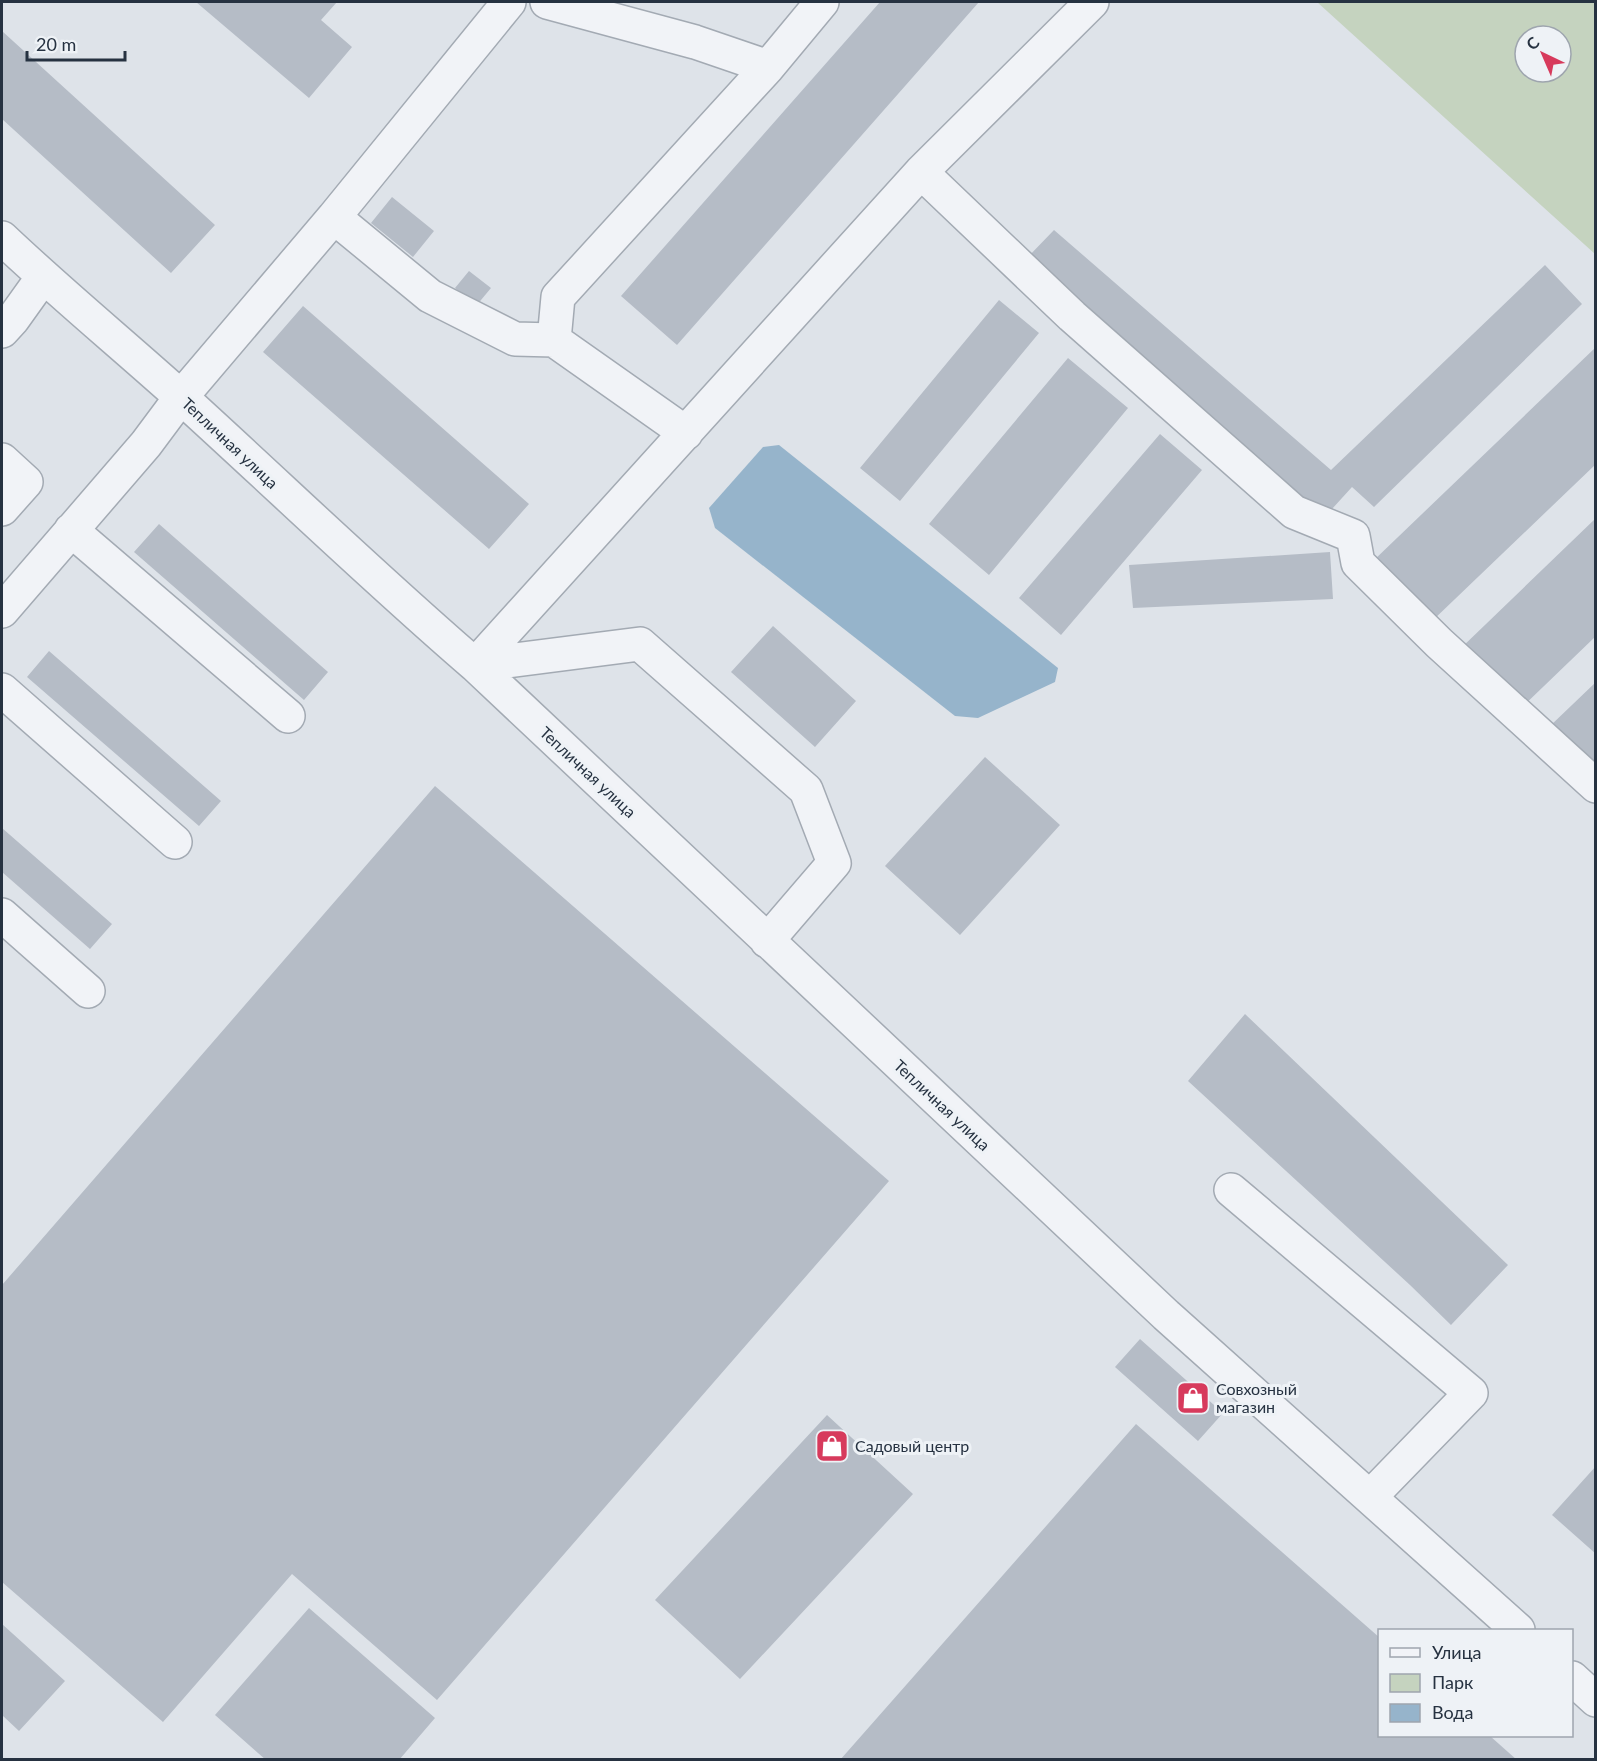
<svg xmlns="http://www.w3.org/2000/svg" width="1597" height="1761" font-family="Lato,sans-serif">
	<style>
		.green { fill: #c5d3bf; fill-rule: evenodd }
		.water { fill: #96b4cb }
		.building { fill: #b5bcc6 }
		.lines { fill: none; stroke-linecap: round; stroke-linejoin: round }
		.minor-casing { stroke: #a3aab3; stroke-width: 36 }
		.minor { stroke: #f1f3f7; stroke-width: 33 }
		.labels { text-anchor: middle; stroke-width: 6; stroke-linejoin: round; paint-order: stroke }
		.street-label { font-size: 16px; fill: #263241; stroke: #eef2f6 }
		.poi-label { font-size: 16px; fill: #263241; stroke: #eef2f6; text-anchor: start }
	</style>
	<rect width="100%" height="100%" fill="#dee3e9"/>
	<path class="green" d="M 1317,2 L 1595,2 L 1595,254 ZM 1525,36 L 1561,36 L 1561,72 L 1525,72 Z"/>
	<path class="water" d="M 779,445 L 1058,668 L 1055,682 L 978,718 L 955,716 L 715,528 L 709,508 L 763,447 Z"/>
	<path class="building" d="M 196,2 L 337,2 L 321,20 L 352,47 L 309,98 Z
		M 880,2 L 979,2 L 677,345 L 621,296 Z
		M 2,31 L 215,225 L 171,273 L 2,119 Z
		M 392,197 L 434,231 L 413,257 L 371,223 Z
		M 1054,230 L 1331,470 L 1545,265 L 1582,304 L 1374,507 L 1352,487 L 1322,520 L 1026,259 Z
		M 469,271 L 491,288 L 476,306 L 455,288 Z
		M 999,300 L 1039,333 L 900,501 L 860,468 Z
		M 303,306 L 529,504 L 489,549 L 263,352 Z
		M 1596,347 L 1596,464 L 1431,622 L 1372,562 Z
		M 1068,358 L 1128,408 L 989,575 L 929,524 Z
		M 1160,434 L 1202,470 L 1061,635 L 1019,598 Z
		M 1596,518 L 1596,636 L 1518,711 L 1459,650 Z
		M 159,524 L 328,672 L 304,700 L 134,552 Z
		M 1330,552 L 1333,599 L 1133,608 L 1129,565 Z
		M 773,626 L 856,701 L 815,747 L 731,672 Z
		M 49,651 L 221,801 L 199,826 L 27,677 Z
		M 1596,682 L 1596,775 L 1549,727 Z
		M 985,757 L 1060,825 L 960,935 L 885,866 Z
		M 435,786 L 889,1181 L 437,1700 L 292,1574 L 163,1722 L 2,1582 L 2,1285 Z
		M 2,828 L 112,924 L 90,949 L 2,872 Z
		M 1245,1014 L 1508,1265 L 1451,1325 L 1410,1285 L 1188,1081 Z
		M 1140,1339 L 1223,1413 L 1198,1441 L 1115,1367 Z
		M 827,1415 L 913,1494 L 740,1679 L 655,1600 Z
		M 1136,1424 L 1380,1638 L 1380,1736 L 1490,1736 L 1517,1760 L 840,1760 Z
		M 1596,1466 L 1596,1554 L 1552,1515 Z
		M 309,1608 L 435,1718 L 399,1760 L 266,1760 L 215,1715 Z
		M 2,1624 L 65,1681 L 19,1731 L 2,1715 Z"/>
	<g class="lines">
		<defs>
			<path id="minor" d="M 547,2 L 695,42 L 768,67
				M 921,172 L 1072,316 L 1294,512 L 1353,536 L 1358,563 L 1439,643 L 1596,786
				M 334,217 L 509,2
				M 2,238 C 60,293 122,344 182,398 C 280,487 375,579 475,665 L 1166,1315 L 1518,1630
				M 2,331 L 13,319 L 43,277
				M 554,340 L 686,433
				M 2,460 L 26,482 L 2,509
				M 71,530 L 288,716
				M 2,611 L 146,444 L 181,397 L 334,217 L 430,296 L 515,339 L 554,340 L 558,297 L 768,67 L 822,2
				M 475,665 L 921,172 L 1092,2
				M 475,665 L 640,644 L 806,790 L 834,863 L 767,941
				M 2,690 L 175,842
				M 2,915 L 88,991
				M 1231,1190 L 1471,1393 L 1370,1497
				M 1572,1678 L 1596,1700"/>
		</defs>
		<use href="#minor" class="minor-casing"/>
		<use href="#minor" class="minor"/>
	</g>
	<defs>
		<symbol id="shop-square" viewBox="-11 -11 22 22"><rect x="-9" y="-9" width="18" height="18" rx="4" fill="#d73a5c" stroke="#eef2f6"/><path d="M-5-2.5h2.3a2.7 3.5 0 0 1 5.4 0H5L5.5 6h-11ZM-1.5-2.5h3a1.5 2.3 0 0 0-3 0Z" fill="#fff"/></symbol>
	</defs>
	<g fill-rule="evenodd">
		<use href="#shop-square" x="1174" y="1379" width="38" height="38"/>
		<use href="#shop-square" x="813" y="1427" width="38" height="38"/>
	</g>
	<g class="labels">
		<g class="street-label">
			<text transform="translate(230 443) rotate(43)" y="6">Тепличная улица</text>
			<text transform="translate(588 772) rotate(43)" y="6">Тепличная улица</text>
			<text transform="translate(942 1105) rotate(43)" y="6">Тепличная улица</text>
		</g>
		<g class="poi-label">
			<text x="1216" y="1395">Совхозный<tspan x="1216" dy="18">магазин</tspan></text>
			<text x="855" y="1452">Садовый центр</text>
		</g>
	</g>
	<rect width="1597" height="1761" fill="none" stroke="#263241" stroke-width="6"/>
	<rect x="1378" y="1629" width="195" height="108" fill="#eef2f6" stroke="#9ea5ae" stroke-width="1.5"/>
	<rect x="1390" y="1648" width="30" height="9" fill="#f1f3f7" stroke="#9ea5ae" stroke-width="1.5"/>
	<text x="1432" y="1659" font-size="18" fill="#263241">Улица</text>
	<rect x="1390" y="1674" width="30" height="18" fill="#c5d3bf" stroke="#9ea5ae" stroke-width="1.5"/>
	<text x="1432" y="1689" font-size="18" fill="#263241">Парк</text>
	<rect x="1390" y="1704" width="30" height="18" fill="#96b4cb" stroke="#9ea5ae" stroke-width="1.5"/>
	<text x="1432" y="1719" font-size="18" fill="#263241">Вода</text>
	<g transform="translate(1543 54) rotate(316)"><circle r="28" fill="#eef2f6" stroke="#9ea5ae" stroke-width="1.5"/>
	<path d="M0-4.5L10 22L0 15L-10 22Z" fill="#d73a5c"/>
	<text y="-9" font-size="16" font-weight="bold" text-anchor="middle" fill="#263241">С</text>
	</g>
	<path d="M27 51v9h98v-9" fill="none" stroke="#263241" stroke-width="3"/>
	<text x="36" y="51" font-size="18" fill="#263241" stroke="#eef2f6" stroke-width="4.5" paint-order="stroke">20 m</text>
</svg>
